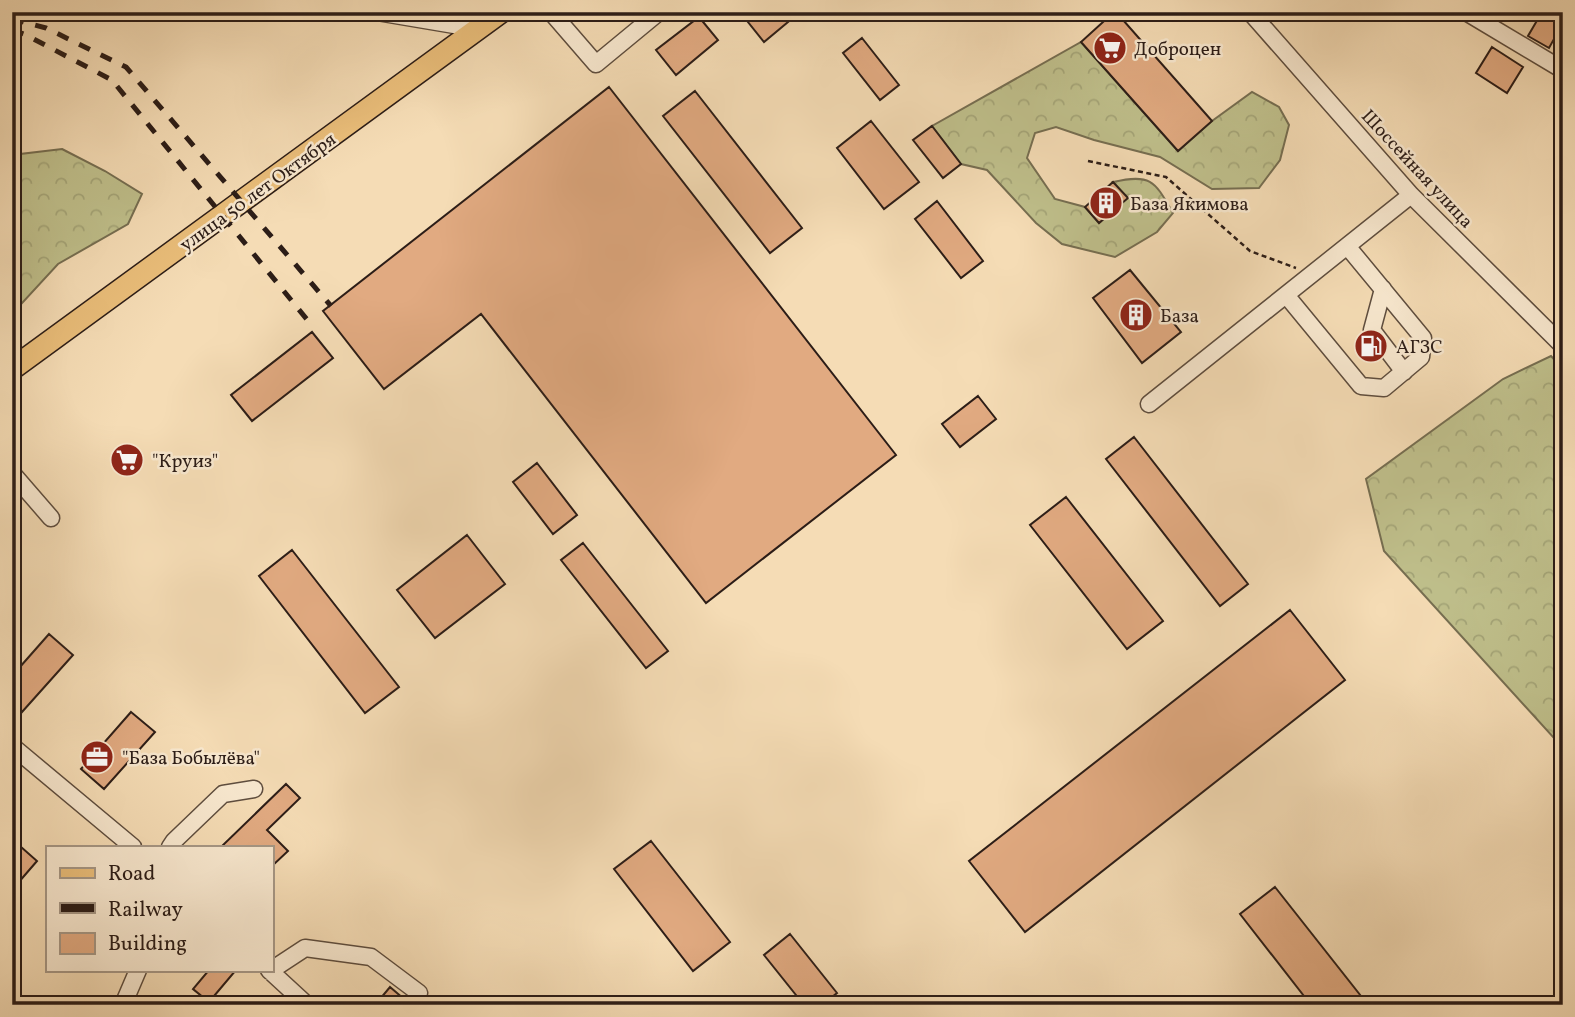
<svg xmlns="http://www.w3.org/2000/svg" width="1575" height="1017" font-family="Vollkorn,serif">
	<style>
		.forest { fill: url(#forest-crowns); stroke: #766e51; stroke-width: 2 }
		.building { fill: #e1aa81; stroke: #2c1d17; stroke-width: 2 }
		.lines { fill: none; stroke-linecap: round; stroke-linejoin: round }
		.minor-casing { stroke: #5e4d3e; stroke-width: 19 }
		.major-casing { stroke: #2c1d17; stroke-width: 24 }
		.path { stroke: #2c1d17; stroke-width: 2.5; stroke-dasharray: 5 3.5; stroke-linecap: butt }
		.minor { stroke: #f8e8cf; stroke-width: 16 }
		.major { stroke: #eabe7a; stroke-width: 21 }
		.rail { stroke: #2c1d17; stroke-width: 5; stroke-dasharray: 12 12; stroke-linecap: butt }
		.labels { text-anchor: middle; stroke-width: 5; stroke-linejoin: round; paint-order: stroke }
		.poi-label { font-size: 19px; fill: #2c1d17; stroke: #f8e8cf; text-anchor: start }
		.street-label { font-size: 19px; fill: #2c1d17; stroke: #f8e8cf }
	</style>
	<defs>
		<pattern id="forest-crowns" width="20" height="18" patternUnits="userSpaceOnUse" patternTransform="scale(1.75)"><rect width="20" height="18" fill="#bfbf8b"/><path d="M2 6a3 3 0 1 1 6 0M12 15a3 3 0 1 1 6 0" fill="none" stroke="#a4a477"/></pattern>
	</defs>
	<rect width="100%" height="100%" fill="#f5dcb5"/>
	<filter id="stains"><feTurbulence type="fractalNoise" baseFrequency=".00286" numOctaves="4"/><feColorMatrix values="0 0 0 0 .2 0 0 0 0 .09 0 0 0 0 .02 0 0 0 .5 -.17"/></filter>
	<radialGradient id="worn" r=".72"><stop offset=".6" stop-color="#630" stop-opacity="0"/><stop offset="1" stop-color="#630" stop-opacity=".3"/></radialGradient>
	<path class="forest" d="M 1081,42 L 1178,151 L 1212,121 L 1252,92 L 1279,107 L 1289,125 L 1280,160 L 1259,188 L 1212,189 L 1160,157 L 1094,140 L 1056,127 L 1035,133 L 1027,158 L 1055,199 L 1085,207 L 1099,223 L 1127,198 L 1113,182 C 1152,173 1155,182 1173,213 L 1157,232 L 1115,257 L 1062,244 L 1036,223 L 987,170 L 961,164 L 932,126 Z
		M 62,149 L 105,171 L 142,194 L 128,224 L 58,264 L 12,314 L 12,155 Z
		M 1551,356 L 1563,369 L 1563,748 L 1384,551 L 1366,479 L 1503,379 Z"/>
	<path class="building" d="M 740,12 L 800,12 L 764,42 Z
		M 1114,12 L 1116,12 L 1212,121 L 1178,151 L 1081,42 Z
		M 1542,12 L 1563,23 L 1549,48 L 1528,36 Z
		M 699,17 L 718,40 L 676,75 L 656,50 Z
		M 862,38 L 899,85 L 880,100 L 843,53 Z
		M 1492,47 L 1523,67 L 1507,93 L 1476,73 Z
		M 609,87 L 896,455 L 706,603 L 481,314 L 384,389 L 323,311 Z
		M 695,91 L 802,228 L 770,253 L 663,116 Z
		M 871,121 L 919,182 L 884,209 L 837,148 Z
		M 932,126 L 961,164 L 943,178 L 913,140 Z
		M 1113,182 L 1128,198 L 1099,223 L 1085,207 Z
		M 937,201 L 983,261 L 961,278 L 915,219 Z
		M 1130,270 L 1181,332 L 1142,363 L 1093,298 Z
		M 312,332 L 333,358 L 252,421 L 231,395 Z
		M 978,396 L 996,419 L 960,447 L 942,424 Z
		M 1134,437 L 1248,584 L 1220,606 L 1106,459 Z
		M 537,463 L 577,515 L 553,534 L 513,482 Z
		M 1066,497 L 1163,621 L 1127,649 L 1030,525 Z
		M 467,535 L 505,584 L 435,638 L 397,590 Z
		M 583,543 L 668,651 L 646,668 L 561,560 Z
		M 292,550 L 399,687 L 365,713 L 259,576 Z
		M 1290,610 L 1345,680 L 1025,932 L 969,861 Z
		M 49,634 L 73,655 L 22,712 L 12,703 L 12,676 Z
		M 131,712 L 155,732 L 104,789 L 81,769 Z
		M 286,784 L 300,798 L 267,830 L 288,851 L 271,867 L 271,847 L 221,847 Z
		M 12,839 L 37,861 L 12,890 Z
		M 651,841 L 730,942 L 693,971 L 614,869 Z
		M 1275,887 L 1368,1005 L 1311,1005 L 1240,914 Z
		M 790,934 L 837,993 L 822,1005 L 804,1005 L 764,955 Z
		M 209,970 L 236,970 L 209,1002 L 193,989 Z
		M 390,987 L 411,1005 L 375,1005 Z"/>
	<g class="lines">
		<defs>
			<path id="minor" d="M 377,12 L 478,29
				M 551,12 L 596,64 L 659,12
				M 1250,12 L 1411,195 L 1563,346
				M 1466,12 L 1563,70
				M 1383,289 L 1372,330 L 1404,372
				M 1286,295 L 1361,386 L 1384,388 L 1421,357 L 1423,338 L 1347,246
				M 1149,404 L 1411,195
				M 12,473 L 51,518
				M 12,746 L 133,847
				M 170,847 L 174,841 L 223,794 L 254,789
				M 269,970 L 307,1005
				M 270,971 L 305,948 L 371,957 L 419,993
				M 123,1005 L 138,970"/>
			<path id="major" d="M 12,369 L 501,12"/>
		</defs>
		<use href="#minor" class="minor-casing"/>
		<use href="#major" class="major-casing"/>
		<path class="path" d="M 1088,161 L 1166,177 L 1250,251 L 1296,268"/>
		<use href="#minor" class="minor"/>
		<use href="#major" class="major"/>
		<path class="rail" d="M 12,19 L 46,28 L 126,67 L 331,306
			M 12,30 L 24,34 L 112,80 L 309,322"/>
	</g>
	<defs>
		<symbol id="supermarket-disc" viewBox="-11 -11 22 22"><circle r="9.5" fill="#8f2418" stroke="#f8e8cf"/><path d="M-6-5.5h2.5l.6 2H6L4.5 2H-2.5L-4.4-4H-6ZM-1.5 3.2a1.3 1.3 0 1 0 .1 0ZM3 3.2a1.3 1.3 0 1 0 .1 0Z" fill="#fff"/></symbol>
		<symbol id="building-disc" viewBox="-11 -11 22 22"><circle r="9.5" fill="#8f2418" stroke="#f8e8cf"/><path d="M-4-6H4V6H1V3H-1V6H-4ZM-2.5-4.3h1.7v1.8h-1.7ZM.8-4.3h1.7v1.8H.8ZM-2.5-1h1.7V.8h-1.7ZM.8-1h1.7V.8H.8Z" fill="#fff"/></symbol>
		<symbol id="fuel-disc" viewBox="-11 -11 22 22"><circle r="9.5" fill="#8f2418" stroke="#f8e8cf"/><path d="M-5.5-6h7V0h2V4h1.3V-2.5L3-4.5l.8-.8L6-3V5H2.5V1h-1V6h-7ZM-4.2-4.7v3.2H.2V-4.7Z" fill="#fff"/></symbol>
		<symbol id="office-disc" viewBox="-11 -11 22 22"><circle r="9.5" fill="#8f2418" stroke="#f8e8cf"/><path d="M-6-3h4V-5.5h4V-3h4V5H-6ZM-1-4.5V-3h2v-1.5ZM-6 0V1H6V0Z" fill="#fff"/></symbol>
	</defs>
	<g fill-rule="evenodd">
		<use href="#supermarket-disc" x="1091" y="29" width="38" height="38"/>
		<use href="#building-disc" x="1087" y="184" width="38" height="38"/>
		<use href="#building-disc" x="1117" y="296" width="38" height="38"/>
		<use href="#fuel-disc" x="1352" y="327" width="38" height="38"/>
		<use href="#supermarket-disc" x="108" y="441" width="38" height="38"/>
		<use href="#office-disc" x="78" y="738" width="38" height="38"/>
	</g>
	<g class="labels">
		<g class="poi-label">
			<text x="1134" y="55">Доброцен</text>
			<text x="1130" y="210">База Якимова</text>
			<text x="1160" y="322">База</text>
			<text x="1396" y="353">АГЗС</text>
			<text x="152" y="467">"Круиз"</text>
			<text x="122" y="764">"База Бобылёва"</text>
		</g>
		<g class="street-label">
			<text transform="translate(1418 168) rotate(47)" y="7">Шоссейная улица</text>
			<text transform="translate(257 191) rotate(-36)" y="7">улица 50 лет Октября</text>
		</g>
	</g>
	<rect width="1575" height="1017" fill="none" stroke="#f5dcb5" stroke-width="42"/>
	<rect x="14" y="14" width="1547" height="989" fill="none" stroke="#2c1d17" stroke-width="3.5"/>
	<rect x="21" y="21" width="1533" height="975" fill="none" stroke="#2c1d17" stroke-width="2"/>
	<rect x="46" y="846" width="228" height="126" fill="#f8e8cf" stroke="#a69785" stroke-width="2"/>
	<rect x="60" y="868" width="35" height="10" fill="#eabe7a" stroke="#a69785" stroke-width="2"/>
	<text x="108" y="880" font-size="21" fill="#2c1d17">Road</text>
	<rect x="60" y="903" width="35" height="10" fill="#2c1d17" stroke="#a69785" stroke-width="2"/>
	<text x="108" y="916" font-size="21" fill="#2c1d17">Railway</text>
	<rect x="60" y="933" width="35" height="21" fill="#e1aa81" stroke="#a69785" stroke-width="2"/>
	<text x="108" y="950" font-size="21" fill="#2c1d17">Building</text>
	<rect width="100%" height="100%" filter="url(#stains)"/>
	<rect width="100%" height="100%" fill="url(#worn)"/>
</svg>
